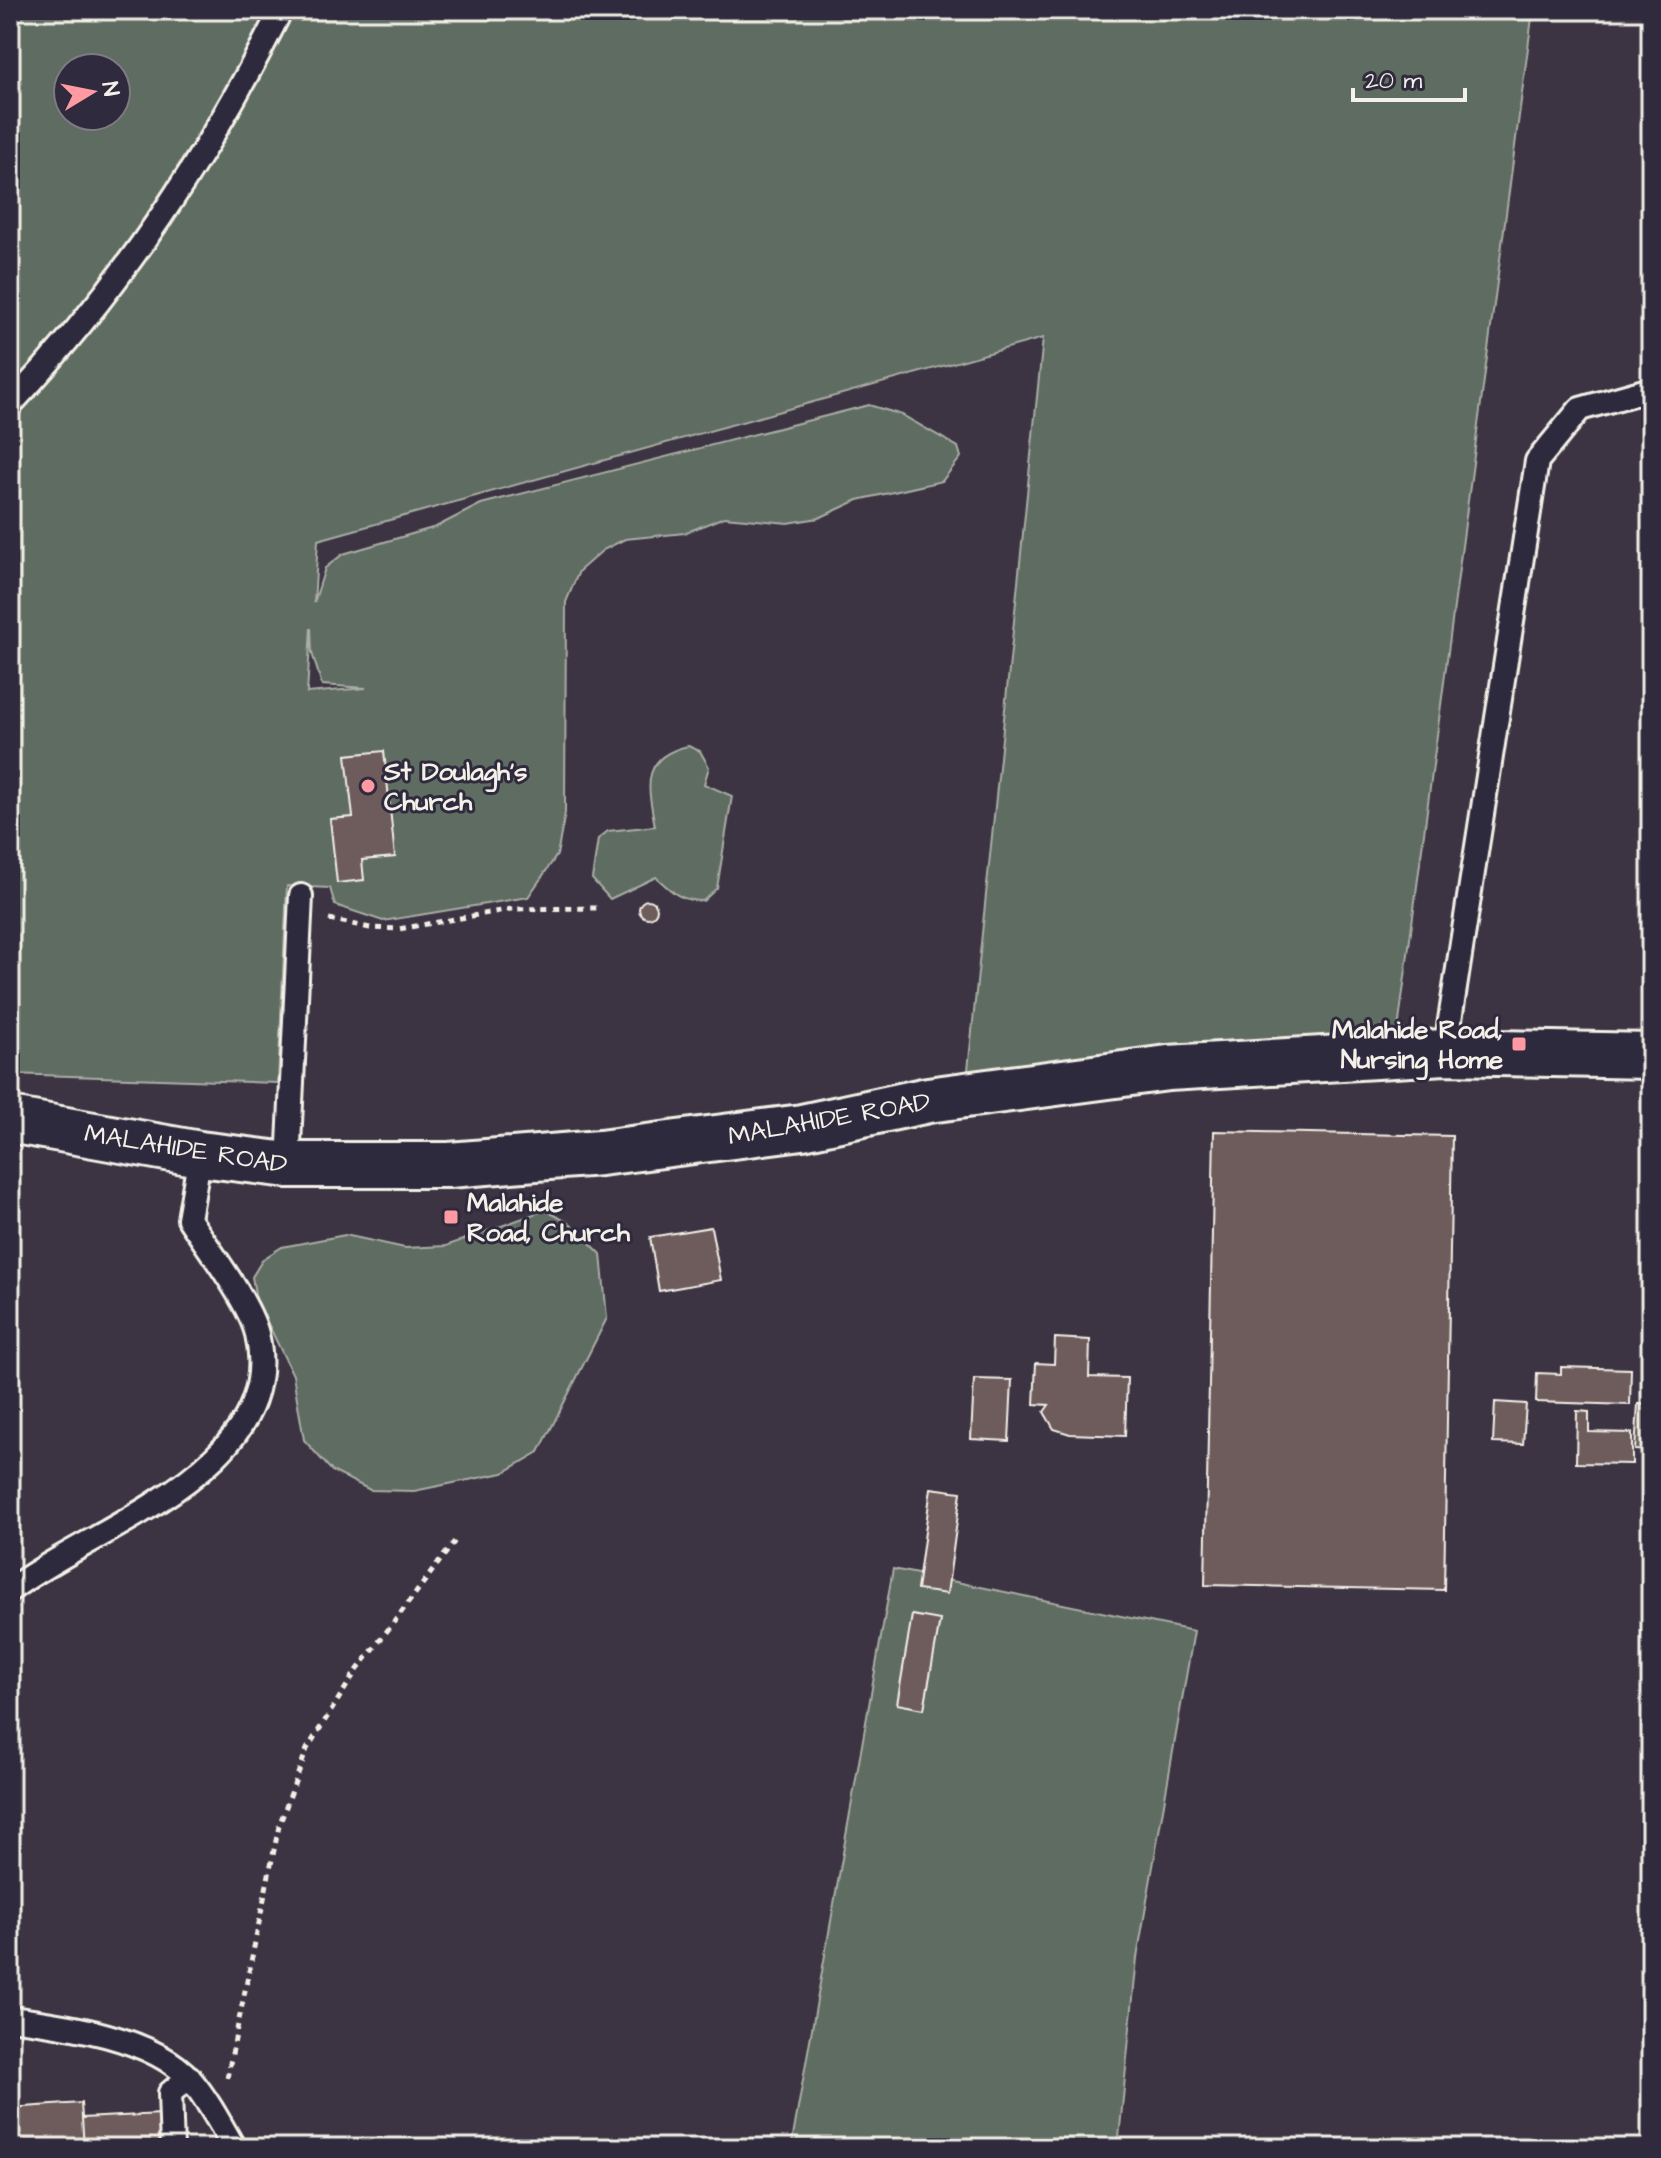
<svg xmlns="http://www.w3.org/2000/svg" width="1661" height="2158" font-family="'Architects Daughter',sans-serif">
	<style>
		.green { fill: #5f6c62; stroke: #aaaea5; stroke-width: 2; fill-rule: evenodd }
		.building { fill: #6e5c5b; stroke: #f4f1e8; stroke-width: 2 }
		.lines { fill: none; stroke-linecap: round; stroke-linejoin: round }
		.lane-casing { stroke: #f4f1e8; stroke-width: 28 }
		.secondary-casing { stroke: #f4f1e8; stroke-width: 50 }
		.path { stroke: #f4f1e8; stroke-width: 5; stroke-dasharray: 6 6; stroke-linecap: butt }
		.lane { stroke: #2f2a3d; stroke-width: 22 }
		.secondary { stroke: #2f2a3d; stroke-width: 44 }
		.poi-dot { fill: #ff9aa2; stroke: #2f2a3d; stroke-width: 3 }
		.labels { text-anchor: middle; stroke-width: 6; stroke-linejoin: round; paint-order: stroke }
		.poi-label { font-size: 26px; font-weight: bold; fill: #f4f1e8; stroke: #2f2a3d; text-anchor: start }
		.street-label { font-size: 26px; fill: #f4f1e8; stroke: #2f2a3d }
	</style>
	<rect width="100%" height="100%" fill="#3c3443"/>
	<filter id="ink" filterUnits="userSpaceOnUse"><feTurbulence type="fractalNoise" baseFrequency=".0125" numOctaves="2"/><feDisplacementMap in="SourceGraphic" scale="16" xChannelSelector="R" yChannelSelector="G"/><feConvolveMatrix kernelMatrix="1 2 1 2 8 2 1 2 1" color-interpolation-filters="sRGB"/></filter>
	<g filter="url(#ink)">
		<path class="green" d="M 10,10 L 1533,10 L 1397,1037 L 967,1080 L 1043,338 L 318,540 L 314,603 L 325,568 L 343,554 L 436,527 L 481,504 L 869,405 L 902,415 L 958,447 L 961,457 L 942,481 L 858,500 L 819,518 L 788,523 L 724,517 L 685,533 L 625,539 L 603,550 L 579,571 L 566,602 L 565,813 L 557,855 L 528,897 L 383,921 L 335,905 L 330,888 L 287,886 L 278,1083 L 10,1074 ZM 68,68 L 116,68 L 116,116 L 68,116 ZM 311,628 L 312,653 L 322,685 L 366,688 L 307,693 Z
			M 688,746 L 700,751 L 709,767 L 704,784 L 732,796 L 717,888 L 703,901 C 680,901 672,892 656,877 L 610,899 L 592,879 L 598,839 L 608,831 L 655,826 C 648,788 639,757 688,746 Z
			M 545,1210 L 571,1224 L 601,1254 L 607,1318 L 539,1452 L 503,1473 L 414,1491 L 370,1490 L 332,1471 L 304,1440 L 293,1375 L 256,1299 L 252,1277 L 263,1259 L 282,1247 L 345,1235 L 405,1248 L 446,1246 Z
			M 893,1569 L 1194,1631 L 1137,1958 L 1118,2148 L 791,2148 Z"/>
		<path class="building" d="M 384,751 L 395,857 L 362,860 L 364,880 L 337,883 L 330,819 L 353,817 L 346,755 Z
			M639 909a9 9 0 1 1 18 0a9 9 0 1 1-18 0Z
			M 1214,1131 L 1452,1136 L 1444,1590 L 1205,1585 Z
			M 711,1227 L 721,1280 L 659,1291 L 650,1237 Z
			M 1055,1338 L 1090,1340 L 1089,1377 L 1127,1378 L 1125,1436 L 1070,1434 L 1054,1429 L 1044,1412 L 1049,1405 L 1034,1404 L 1036,1363 L 1054,1364 Z
			M 1561,1367 L 1631,1369 L 1630,1405 L 1536,1402 L 1537,1373 L 1561,1374 Z
			M 974,1379 L 1012,1380 L 1009,1441 L 971,1439 Z
			M 1495,1402 L 1526,1404 L 1523,1444 L 1493,1443 Z
			M 1638,1404 L 1651,1405 L 1651,1451 L 1635,1450 Z
			M 1577,1411 L 1589,1412 L 1589,1432 L 1632,1433 L 1632,1464 L 1576,1463 Z
			M 931,1488 L 961,1492 L 947,1594 L 917,1590 Z
			M 912,1615 L 940,1620 L 924,1709 L 897,1704 Z
			M 81,2103 L 84,2148 L 10,2148 L 10,2108 Z
			M 161,2114 L 163,2143 L 84,2148 L 82,2118 Z"/>
		<g class="lines">
			<defs>
				<path id="lane" d="M 10,405 C 123,285 207,157 281,10
					M 1445,1052 L 1537,461 L 1580,409 L 1651,389
					M 288,1165 L 301,896
					M 10,1590 C 93,1527 289,1468 257,1334 C 249,1302 208,1248 189,1219 L 200,1154
					M 10,2018 C 64,2025 153,2037 191,2080 C 208,2100 221,2125 234,2148
					M 172,2148 L 170,2093 L 189,2077"/>
				<path id="secondary" d="M 10,1120 L 200,1154 L 288,1165 L 449,1165 L 600,1153 L 802,1127 L 928,1100 L 1168,1068 L 1445,1052 L 1651,1056"/>
			</defs>
			<use href="#lane" class="lane-casing"/>
			<use href="#secondary" class="secondary-casing"/>
			<path class="path" d="M 329,919 L 370,928 L 399,929 L 511,909 L 599,908
				M 13,2047 L 15,2107
				M 227,2078 L 279,1826 L 307,1749 L 353,1676 L 455,1541"/>
			<use href="#lane" class="lane"/>
			<use href="#secondary" class="secondary"/>
		</g>
	</g>
	<g class="poi-dot">
		<circle cx="368" cy="786" r="8"/>
		<rect x="1511" y="1036" width="16" height="16" rx="4"/>
		<rect x="443" y="1209" width="16" height="16" rx="4"/>
	</g>
	<g class="labels">
		<g class="poi-label">
			<text x="384" y="780">St Doulagh's<tspan x="384" dy="30">Church</tspan></text>
			<text x="1503" y="1038" text-anchor="end">Malahide Road,<tspan x="1503" dy="30">Nursing Home</tspan></text>
			<text x="467" y="1211">Malahide<tspan x="467" dy="30">Road, Church</tspan></text>
		</g>
		<g class="street-label">
			<text transform="translate(829 1118) rotate(-10)" y="9">MALAHIDE ROAD</text>
			<text transform="translate(186 1148) rotate(9)" y="9">MALAHIDE ROAD</text>
		</g>
	</g>
	<rect width="1661" height="2158" fill="none" stroke="#2f2a3d" stroke-width="40"/>
	<rect x="20" y="20" width="1621" height="2118" fill="none" stroke="#f4f1e8" stroke-width="3" filter="url(#ink)"/>
	<g transform="translate(92 92) rotate(80)"><circle r="38" fill="#2f2a3d" stroke="#7e7a81" stroke-width="2"/>
	<path d="M0-6L14 30L0 20L-14 30Z" fill="#ff9aa2"/>
	<text y="-12" font-size="22" font-weight="bold" text-anchor="middle" fill="#f4f1e8">N</text>
	</g>
	<path d="M1353 88v12h112v-12" fill="none" stroke="#f4f1e8" stroke-width="4"/>
	<text x="1365" y="88" font-size="24" fill="#f4f1e8" stroke="#2f2a3d" stroke-width="6" paint-order="stroke">20 m</text>
</svg>
